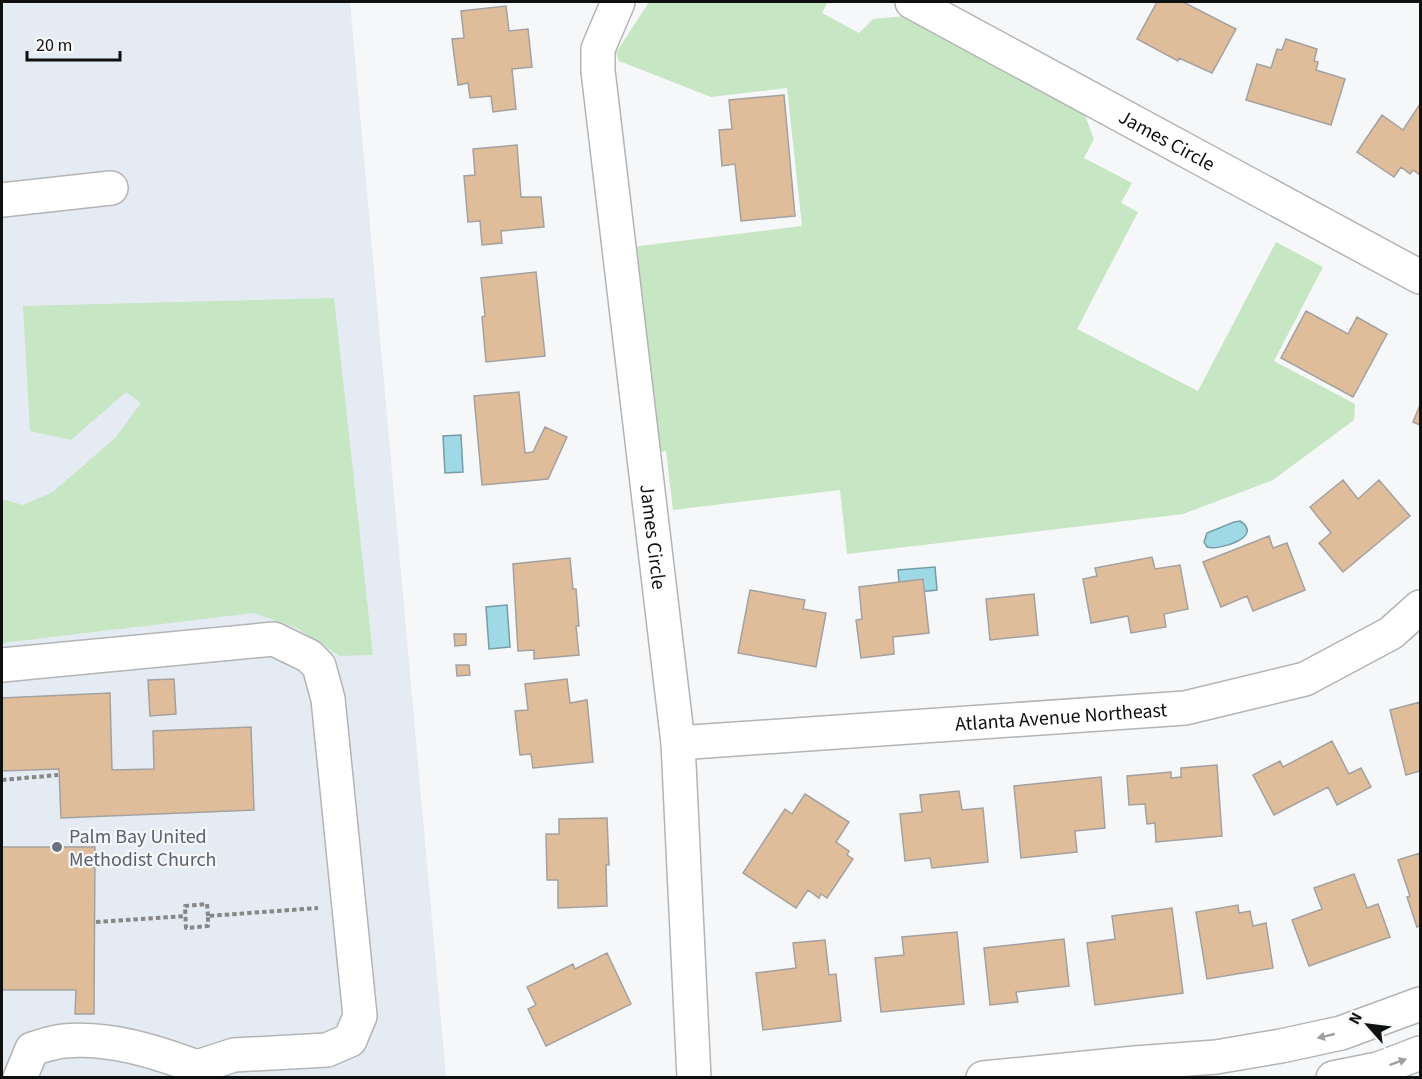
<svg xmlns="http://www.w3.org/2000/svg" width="1422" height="1079" font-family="'Source Sans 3',sans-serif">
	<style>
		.built { fill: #e5ebf2 }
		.green { fill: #c7e6c4 }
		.water { fill: #9fd9e6; stroke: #749da6; stroke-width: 1.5 }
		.building { fill: #e0bd9a; stroke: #a3a1a0; stroke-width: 1.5 }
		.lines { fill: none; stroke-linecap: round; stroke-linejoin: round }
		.minor-casing { stroke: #b3b4b5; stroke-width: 36 }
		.path { stroke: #868788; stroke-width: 4; stroke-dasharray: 4.5 3; stroke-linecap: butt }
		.minor { stroke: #fff; stroke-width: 33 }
		.oneway { fill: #9f9f9f }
		.worship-dot { fill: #6b7280; stroke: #f6f7f9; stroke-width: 2 }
		.labels { text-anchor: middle; stroke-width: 4.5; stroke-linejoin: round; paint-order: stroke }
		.street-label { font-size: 20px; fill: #0f1010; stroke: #f6f7f9 }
		.worship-label { font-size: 20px; fill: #5b616d; stroke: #f6f7f9; text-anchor: start }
	</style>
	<rect width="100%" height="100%" fill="#f6f7f9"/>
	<path class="built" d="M 2,2 L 350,2 L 446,1077 L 2,1078 Z"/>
	<path class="green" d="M 649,2 L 828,2 L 822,13 L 859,33 L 873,19 L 905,16 L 1084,113 L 1094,139 L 1084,158 L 1132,183 L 1121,203 L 1138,212 L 1077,329 L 1198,391 L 1276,242 L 1323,267 L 1274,361 L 1355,404 L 1354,420 L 1273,480 L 1183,514 L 847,554 L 840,490 L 673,510 L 666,451 L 646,453 L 623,248 L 802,226 L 787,88 L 711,97 L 619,61 L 616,53 Z
		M 334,298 L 373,655 L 340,656 L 297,628 L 254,613 L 2,643 L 2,499 L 23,505 L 53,492 L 116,437 L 141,403 L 126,392 L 71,440 L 30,431 L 23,306 Z"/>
	<path class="water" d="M 461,435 L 463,472 L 445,473 L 443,436 Z
		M 1240,521 C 1265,537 1218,551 1207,547 L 1204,542 L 1207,533 L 1234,522 Z
		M 935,567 L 937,590 L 900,594 L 898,570 Z
		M 507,605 L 510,647 L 489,649 L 486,607 Z"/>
	<path class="building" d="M 1157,2 L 1183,2 L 1236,29 L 1212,73 L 1179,58 L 1178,61 L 1137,39 Z
		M 506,6 L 509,31 L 528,29 L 532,67 L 512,69 L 516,109 L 493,112 L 491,96 L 470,98 L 468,83 L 458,85 L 452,39 L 464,38 L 461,11 Z
		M 1286,39 L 1317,49 L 1314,61 L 1318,62 L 1316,70 L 1345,79 L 1331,125 L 1246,100 L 1257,64 L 1271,68 L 1277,49 L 1282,50 Z
		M 784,95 L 795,216 L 741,221 L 735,164 L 722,166 L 719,130 L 732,129 L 729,100 Z
		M 1420,104 L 1420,175 L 1413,170 L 1410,174 L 1401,167 L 1394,177 L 1357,152 L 1382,115 L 1403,130 Z
		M 517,145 L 521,197 L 541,197 L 544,227 L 501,231 L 502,243 L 482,245 L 480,221 L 468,222 L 464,176 L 475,175 L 473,149 Z
		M 536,272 L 545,356 L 486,362 L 482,317 L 485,316 L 481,278 Z
		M 1306,311 L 1348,334 L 1357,317 L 1387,334 L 1353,397 L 1281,358 Z
		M 519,392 L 525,453 L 533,452 L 545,427 L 567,437 L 548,479 L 482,485 L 474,396 Z
		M 1420,405 L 1420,425 L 1413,422 Z
		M 1343,480 L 1358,499 L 1379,480 L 1410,516 L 1343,572 L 1319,543 L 1331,533 L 1310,507 Z
		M 1269,536 L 1273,548 L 1287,543 L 1305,590 L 1253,611 L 1247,596 L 1221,607 L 1203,562 Z
		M 1152,557 L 1155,569 L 1180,565 L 1188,609 L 1164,614 L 1166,627 L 1131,633 L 1128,616 L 1091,623 L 1083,579 L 1097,576 L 1095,568 Z
		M 570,558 L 573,589 L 576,589 L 579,626 L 576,626 L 579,655 L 534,659 L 534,650 L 518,651 L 513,564 Z
		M 923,579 L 929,633 L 893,637 L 894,654 L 861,658 L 856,620 L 862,619 L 859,587 Z
		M 750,590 L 805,600 L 803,609 L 826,613 L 816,667 L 738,653 Z
		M 1034,594 L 1038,635 L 990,640 L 986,599 Z
		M 454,634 L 466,634 L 466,645 L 455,646 Z
		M 456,665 L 469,665 L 470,675 L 457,676 Z
		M 174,679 L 176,714 L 150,716 L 148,680 Z
		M 567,679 L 570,703 L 587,700 L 593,762 L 533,768 L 531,754 L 520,755 L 515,711 L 528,710 L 525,684 Z
		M 110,693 L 112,770 L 154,769 L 153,731 L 251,727 L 254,810 L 61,818 L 59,769 L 2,771 L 2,698 Z
		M 1420,702 L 1420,771 L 1406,775 L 1390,710 Z
		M 1332,741 L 1349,774 L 1361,768 L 1371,787 L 1337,805 L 1328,787 L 1274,815 L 1253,775 L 1280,761 L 1283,767 Z
		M 1217,765 L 1222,836 L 1156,842 L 1155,823 L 1147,824 L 1145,804 L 1129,805 L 1127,776 L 1171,772 L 1171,778 L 1181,777 L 1181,768 Z
		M 1101,777 L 1105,828 L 1075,831 L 1077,852 L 1021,858 L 1014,786 Z
		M 959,791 L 962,810 L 983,808 L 988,862 L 932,868 L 930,858 L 905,861 L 900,814 L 922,812 L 920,795 Z
		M 805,794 L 849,822 L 836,842 L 849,851 L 847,855 L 853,859 L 827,898 L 821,894 L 819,898 L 808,890 L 796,908 L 743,873 L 785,809 L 792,814 Z
		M 607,818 L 609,865 L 606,865 L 607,906 L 558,908 L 558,880 L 547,880 L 546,834 L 559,834 L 559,819 Z
		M 2,847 L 95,847 L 94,1014 L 75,1014 L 76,990 L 2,990 Z
		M 1420,853 L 1420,925 L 1417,927 L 1407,897 L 1410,896 L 1398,860 Z
		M 1354,874 L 1367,908 L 1378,904 L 1390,937 L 1309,966 L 1292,920 L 1322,909 L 1314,888 Z
		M 1238,905 L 1239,913 L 1250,911 L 1253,926 L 1266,923 L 1273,968 L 1207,979 L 1196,912 Z
		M 1172,908 L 1183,993 L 1095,1005 L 1087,943 L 1115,939 L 1112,916 Z
		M 957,932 L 964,1004 L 881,1012 L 875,958 L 904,955 L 902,937 Z
		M 1064,939 L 1069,986 L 1016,992 L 1018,1002 L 990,1005 L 984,948 Z
		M 825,940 L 829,975 L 836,974 L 841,1021 L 763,1030 L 756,973 L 796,968 L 793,943 Z
		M 607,953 L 631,1004 L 546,1046 L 528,1009 L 536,1005 L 527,987 L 573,964 L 575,969 Z"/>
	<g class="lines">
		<defs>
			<g id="minor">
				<path id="s1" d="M 618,2 L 598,49 L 598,71 L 678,743 L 694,1078"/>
				<path id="s2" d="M 912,2 L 1420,277"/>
				<path d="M 2,200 L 111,188"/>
				<path d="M 2,665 L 274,639 L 309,656 L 319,666 L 328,699 L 360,1016 L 350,1040 L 327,1050 L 234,1055 L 197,1067"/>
				<path id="s3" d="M 678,743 L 1185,708 L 1305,679 L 1391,633 L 1420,607"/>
				<path d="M 20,1078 L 32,1049 C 42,1046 53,1042 64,1041 C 110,1037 154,1051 197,1067 L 201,1078"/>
				<path d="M 983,1078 L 1135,1063 L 1216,1057 L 1281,1046 L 1341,1033 L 1420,1004"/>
				<path d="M 1333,1078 L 1378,1069 L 1420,1053"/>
			</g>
		</defs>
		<use href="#minor" class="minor-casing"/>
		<path class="path" d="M 2,780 L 58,775
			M 208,916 L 207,904 L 185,906 L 186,928 L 208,926 L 208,916 L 318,908
			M 96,922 L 186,916"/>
		<use href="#minor" class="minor"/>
	</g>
	<defs><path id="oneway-solid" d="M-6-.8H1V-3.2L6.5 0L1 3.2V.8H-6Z" transform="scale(1.5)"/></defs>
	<g class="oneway">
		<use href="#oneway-solid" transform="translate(1326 1036) rotate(167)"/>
		<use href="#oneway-solid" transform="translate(1398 1062) rotate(-20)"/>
	</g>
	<circle class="worship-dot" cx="57" cy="847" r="6"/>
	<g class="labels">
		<g class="street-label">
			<text dy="7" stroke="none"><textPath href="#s2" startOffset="290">James Circle</textPath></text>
			<text dy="7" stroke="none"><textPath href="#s1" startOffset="542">James Circle</textPath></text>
			<text dy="7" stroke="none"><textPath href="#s3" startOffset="384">Atlanta Avenue Northeast</textPath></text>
		</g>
		<g class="worship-label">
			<text x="69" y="843">Palm Bay United<tspan x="69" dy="23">Methodist Church</tspan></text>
		</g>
	</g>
	<rect width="1422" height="1079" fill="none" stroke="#0f1010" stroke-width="6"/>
	<g transform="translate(1368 1025) rotate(298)" stroke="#f6f7f9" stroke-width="4.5" paint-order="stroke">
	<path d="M0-4.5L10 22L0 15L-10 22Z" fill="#0f1010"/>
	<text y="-9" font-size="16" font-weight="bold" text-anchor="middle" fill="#0f1010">N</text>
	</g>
	<path d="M27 51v9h93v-9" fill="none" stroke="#0f1010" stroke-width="3"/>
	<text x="36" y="51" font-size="18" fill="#0f1010" stroke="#f6f7f9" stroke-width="4.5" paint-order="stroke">20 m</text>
</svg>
